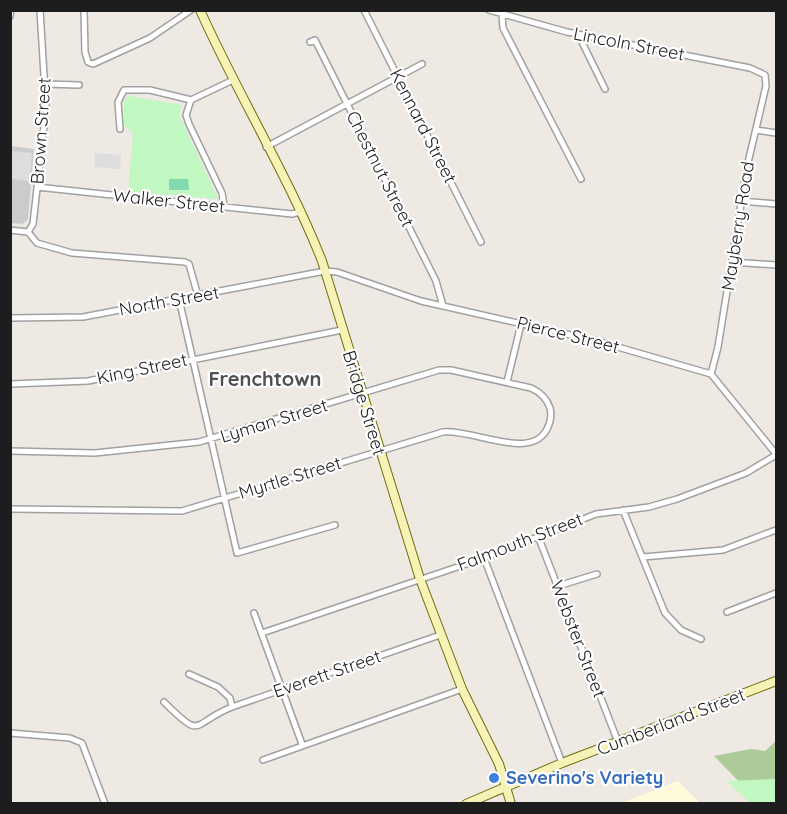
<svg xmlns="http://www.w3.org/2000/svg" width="787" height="814" font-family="Quicksand,sans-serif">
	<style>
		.education { fill: #fefadb }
		.religious { fill: #cbcbcb }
		.forest { fill: #adcb99 }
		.park { fill: #c1f7c0 }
		.pitch { fill: #83dab0 }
		.parking { fill: #ddd }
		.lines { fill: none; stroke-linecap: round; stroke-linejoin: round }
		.street-casing { stroke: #a1a1a1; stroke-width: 8 }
		.secondary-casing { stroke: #6e6e09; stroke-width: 10 }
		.street { stroke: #fff; stroke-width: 5 }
		.secondary { stroke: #f7f3b7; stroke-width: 8 }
		.shop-dot { fill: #3f7fe0; stroke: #fff; stroke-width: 2 }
		.labels { text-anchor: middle; stroke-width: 4.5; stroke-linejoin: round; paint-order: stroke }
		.street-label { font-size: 18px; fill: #1d1d1d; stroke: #fff }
		.shop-label { font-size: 18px; font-weight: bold; fill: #366cbe; stroke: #fff; text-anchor: start }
		.neighbourhood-label { font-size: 20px; font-weight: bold; fill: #505050; stroke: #fff }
	</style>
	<rect width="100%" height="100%" fill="#eee9e3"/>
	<path class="education" d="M 678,781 L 700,803 L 621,803 Z"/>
	<path class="religious" d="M 11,146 L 34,149 L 28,219 L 23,224 L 11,223 Z"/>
	<path class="forest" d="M 776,741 L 776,803 L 760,803 L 714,756 L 751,749 L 765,751 Z"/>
	<path class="park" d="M 129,96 L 182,105 L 179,115 L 218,199 L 128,192 L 133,134 L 124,125 L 124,100 Z
		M 776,779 L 776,804 L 750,803 L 727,781 Z"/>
	<path class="pitch" d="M 169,179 L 188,179 L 189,190 L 169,190 Z"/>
	<path class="parking" d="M 11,151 L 32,153 L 30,181 L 11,179 Z
		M 95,153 L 121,155 L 120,169 L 94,167 Z"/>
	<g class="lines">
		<defs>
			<path id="street" d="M 84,10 L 85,52 L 88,62 L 93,64 L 150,38 L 191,10
				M 364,10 L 481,242
				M 489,10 L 567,32 L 750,68 L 765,75 L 766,86 L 747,167 L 718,347 L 711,374
				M 502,15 L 503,28 L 581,179
				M 10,16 L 11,10
				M 578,34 L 605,89
				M 310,42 L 315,40 L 436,281 L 443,306
				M 46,84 L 79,85
				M 191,100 L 186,115 L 189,124 L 222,193 L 224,206
				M 120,129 L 118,102 L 124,90 L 150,90 L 191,100 L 233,80
				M 756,130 L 776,133
				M 266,147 L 422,64
				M 37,187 L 292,214 L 300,212
				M 741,201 L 776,204
				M 10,230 L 28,232
				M 28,232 L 33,224 L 46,108 L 40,10
				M 28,232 L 37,243 L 72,253 L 185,262 L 189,264 L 198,296
				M 732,262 L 776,265
				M 179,299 L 237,553 L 335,525
				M 10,318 L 83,317 L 325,271 L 337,272 L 421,301 L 597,341 L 711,374 L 776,454
				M 507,382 L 521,324
				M 10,384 L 88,381 L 342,330
				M 10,451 L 95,453 L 199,442 L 439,370 L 451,370 L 531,388 C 540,392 547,399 550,408 C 552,416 550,424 546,431 C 528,460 473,429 443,432 L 182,511 L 10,509
				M 623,510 L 665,613 L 681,630 L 701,639
				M 538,536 L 618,742
				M 643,557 L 723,550 L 776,530
				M 484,558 L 562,763
				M 558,586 L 597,574
				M 727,612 L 776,593
				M 254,613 L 302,744
				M 262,633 L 484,558 L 596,514 L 649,507 L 677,499 L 746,473 L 776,455
				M 189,674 L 218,687 L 230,698 L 232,707
				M 164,702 C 204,742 191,723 232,707 L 440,635
				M 10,733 L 70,738 L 82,743 L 105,804
				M 263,760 L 462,689"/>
			<path id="secondary" d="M 200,10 C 238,95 288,175 322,261 L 420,579 L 462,689 L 499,764 L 511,804
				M 466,804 L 562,763 L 776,681"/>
		</defs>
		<use href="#street" class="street-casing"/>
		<use href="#secondary" class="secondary-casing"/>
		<use href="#street" class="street"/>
		<use href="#secondary" class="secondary"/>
	</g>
	<circle class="shop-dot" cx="494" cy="778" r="6"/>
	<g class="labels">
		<g class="street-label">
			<text transform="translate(629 44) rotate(11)" y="6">Lincoln Street</text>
			<text transform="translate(423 126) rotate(63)" y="6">Kennard Street</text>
			<text transform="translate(41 131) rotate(-86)" y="6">Brown Street</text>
			<text transform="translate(380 169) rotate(63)" y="6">Chestnut Street</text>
			<text transform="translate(169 201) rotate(6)" y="6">Walker Street</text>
			<text transform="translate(738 226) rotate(-81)" y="6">Mayberry Road</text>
			<text transform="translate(169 301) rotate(-10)" y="6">North Street</text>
			<text transform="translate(568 335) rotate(14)" y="6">Pierce Street</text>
			<text transform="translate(142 369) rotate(-12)" y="6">King Street</text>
			<text transform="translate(364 403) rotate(73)" y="6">Bridge Street</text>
			<text transform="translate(274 421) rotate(-17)" y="6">Lyman Street</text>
			<text transform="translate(290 478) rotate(-17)" y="6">Myrtle Street</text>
			<text transform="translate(520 542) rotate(-21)" y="6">Falmouth Street</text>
			<text transform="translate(578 639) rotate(69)" y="6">Webster Street</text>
			<text transform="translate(327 674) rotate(-19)" y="6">Everett Street</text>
			<text transform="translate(671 722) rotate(-21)" y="6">Cumberland Street</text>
		</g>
		<g class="shop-label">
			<text x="506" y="784">Severino's Variety</text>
		</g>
		<g class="neighbourhood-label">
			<text x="265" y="386">Frenchtown</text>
		</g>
	</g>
	<rect width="787" height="814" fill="none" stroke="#1d1d1d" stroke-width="24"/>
</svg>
